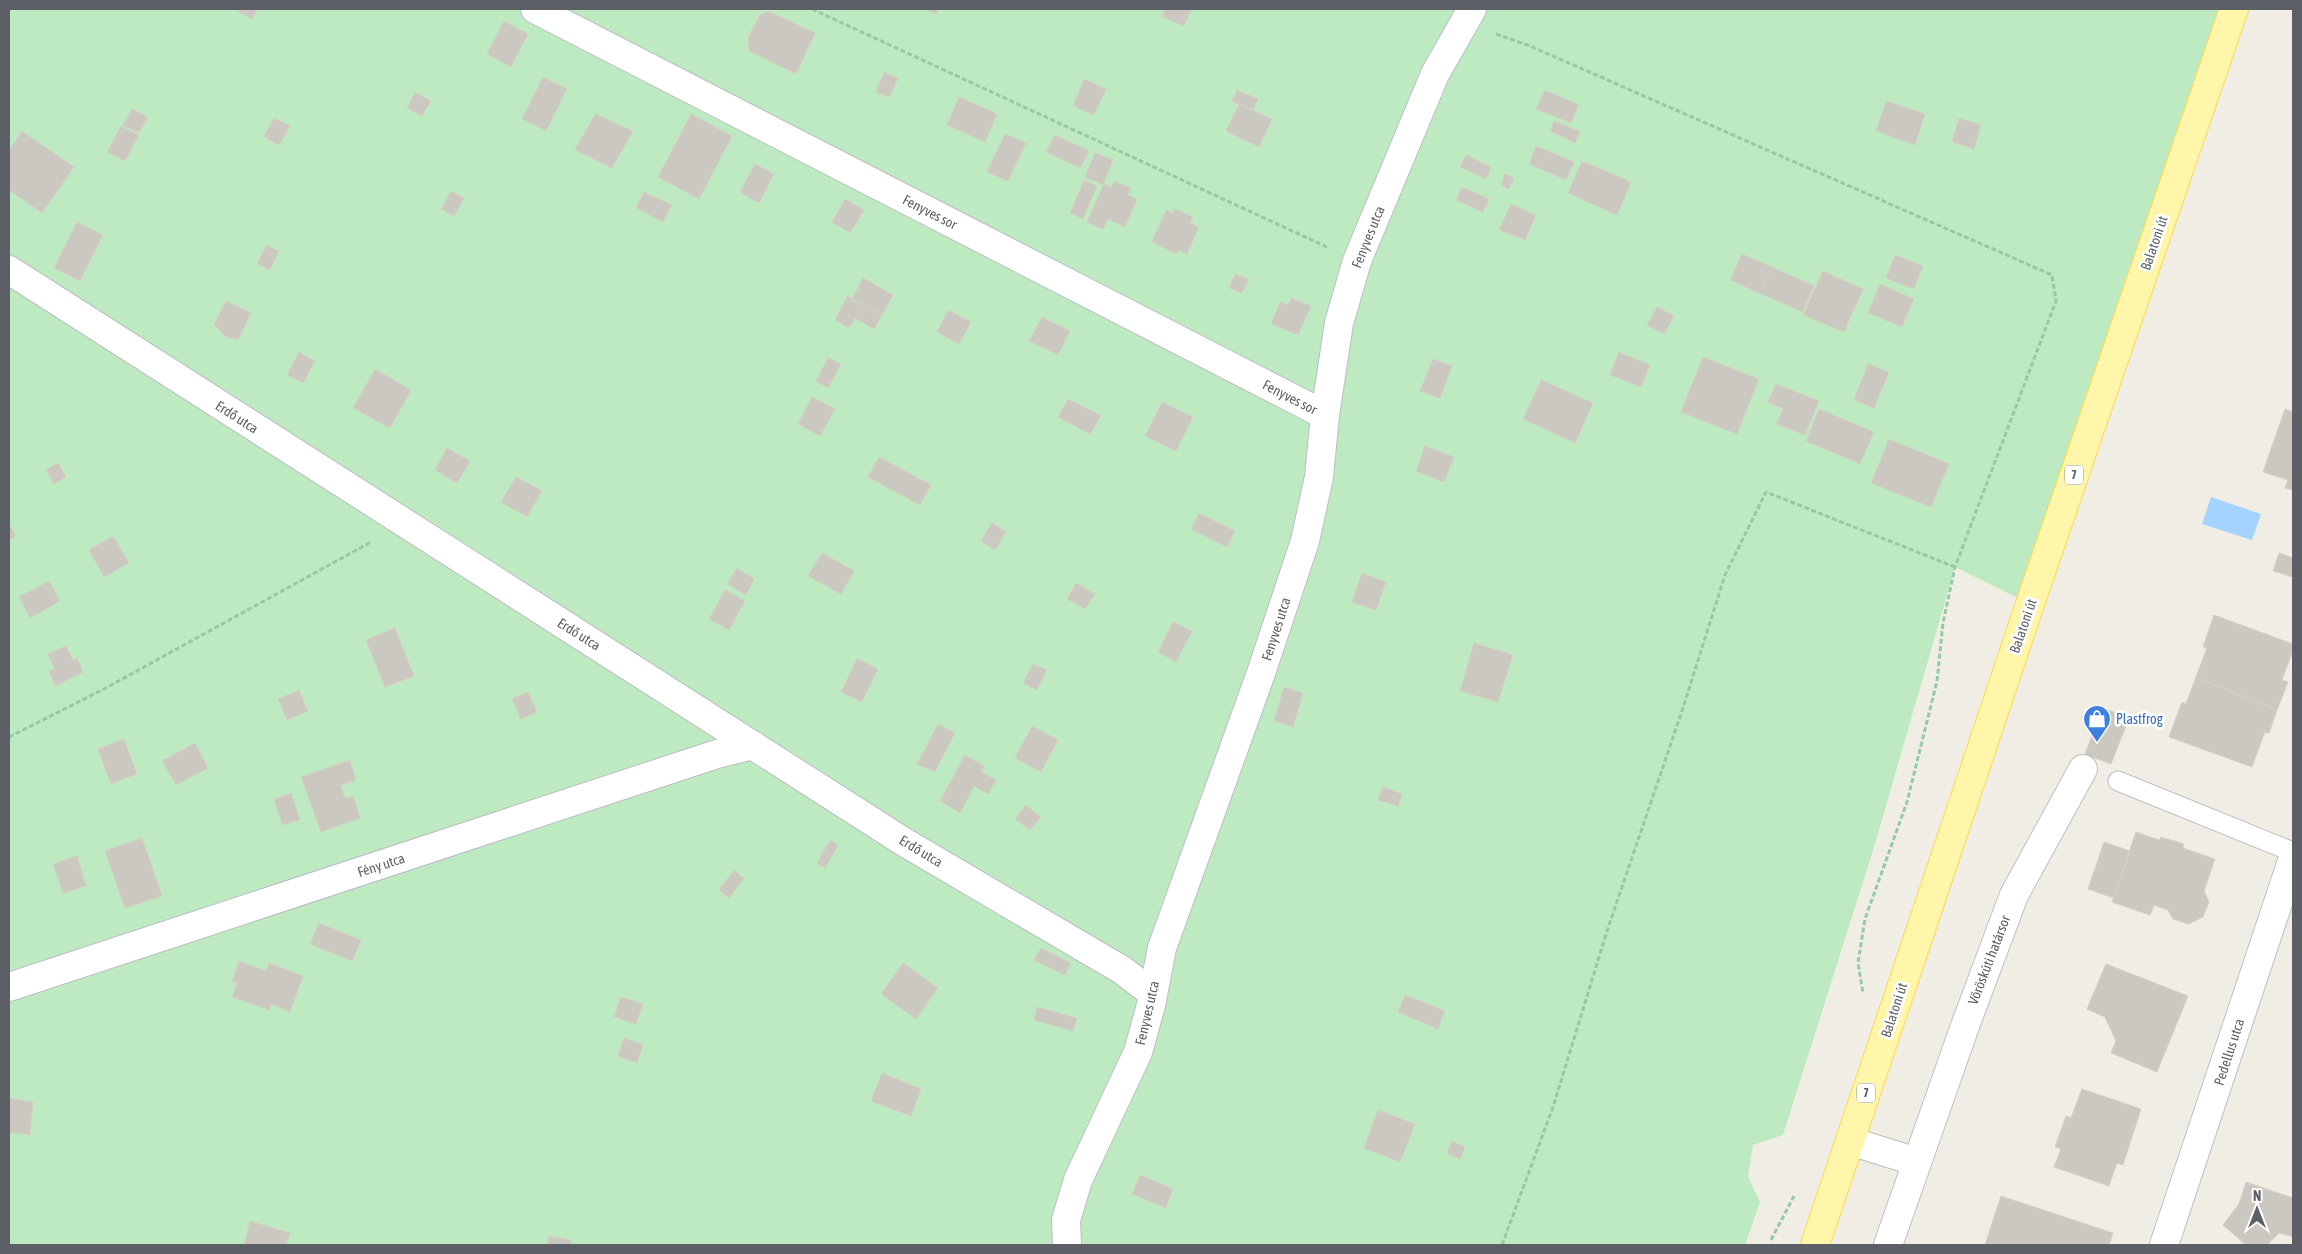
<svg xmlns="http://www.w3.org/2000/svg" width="2302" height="1254" font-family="'Asap Condensed',sans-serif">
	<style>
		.green { fill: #beeac1 }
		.water { fill: #a5d3ff }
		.building { fill: #cbc8c1; stroke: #d5d0c2 }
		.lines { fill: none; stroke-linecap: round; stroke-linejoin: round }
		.service-casing { stroke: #bcbec4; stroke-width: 21 }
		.minor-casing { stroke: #bcbec4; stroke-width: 30 }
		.primary-casing { stroke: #ffd74e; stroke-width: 30 }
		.path { stroke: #95c9a7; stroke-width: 3; stroke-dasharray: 5 2.5; stroke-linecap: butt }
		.service { stroke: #fff; stroke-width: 19 }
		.minor { stroke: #fff; stroke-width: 28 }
		.primary { stroke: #fff6aa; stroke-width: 28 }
		.labels { text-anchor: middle; stroke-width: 5; stroke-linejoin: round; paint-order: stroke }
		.shield { fill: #fff; stroke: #8d9094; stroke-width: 1 }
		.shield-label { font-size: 12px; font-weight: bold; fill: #5c6066 }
		.street-label { font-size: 14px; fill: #5c6066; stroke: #fff }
		.shop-label { font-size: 14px; fill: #366cbe; stroke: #fff; text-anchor: start }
	</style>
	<rect width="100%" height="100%" fill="#f0eee4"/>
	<path class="green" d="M 9,9 L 2234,9 L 2030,604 L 1955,567 L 1875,844 L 1783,1135 L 1753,1145 L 1748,1177 L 1760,1202 L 1745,1245 L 9,1245 Z"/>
	<path class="water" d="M 2211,497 L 2261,514 L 2252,540 L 2202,524 Z"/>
	<path class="building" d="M 234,9 L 258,9 L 252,19 Z
		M 923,9 L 939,9 L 936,14 Z
		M 1165,9 L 1192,9 L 1184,26 L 1162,17 Z
		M 768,11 L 815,33 L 796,74 L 749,51 L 748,37 L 760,15 Z
		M 504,21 L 528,34 L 511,67 L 487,54 Z
		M 884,72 L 898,78 L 890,97 L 876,92 Z
		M 543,77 L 567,89 L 546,131 L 522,119 Z
		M 1084,79 L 1106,89 L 1094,115 L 1073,106 Z
		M 1237,90 L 1258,99 L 1253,110 L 1232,101 Z
		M 1545,90 L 1579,105 L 1571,123 L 1536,109 Z
		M 415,92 L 431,101 L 422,116 L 407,108 Z
		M 959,97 L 997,114 L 985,142 L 947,125 Z
		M 1886,101 L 1925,114 L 1915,145 L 1876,131 Z
		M 1239,104 L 1272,119 L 1259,147 L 1226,131 Z
		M 132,109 L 148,117 L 139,133 L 123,125 Z
		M 595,114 L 633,131 L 612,168 L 575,150 Z
		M 691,114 L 732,136 L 699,199 L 658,177 Z
		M 274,118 L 290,126 L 279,145 L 264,137 Z
		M 1959,118 L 1981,125 L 1974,149 L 1952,142 Z
		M 1554,121 L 1580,132 L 1575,143 L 1550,131 Z
		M 121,126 L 139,135 L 125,161 L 107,152 Z
		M 22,131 L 74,167 L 42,213 L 9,190 L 9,150 Z
		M 1005,134 L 1026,143 L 1008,181 L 987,172 Z
		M 1055,135 L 1089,151 L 1080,168 L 1046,152 Z
		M 1536,146 L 1574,162 L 1566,180 L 1529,164 Z
		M 1095,153 L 1113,160 L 1103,185 L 1085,177 Z
		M 1466,155 L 1491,167 L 1486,179 L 1460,167 Z
		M 1582,161 L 1631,182 L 1617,215 L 1568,193 Z
		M 755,164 L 774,174 L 759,203 L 740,192 Z
		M 1505,174 L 1514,178 L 1509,189 L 1501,185 Z
		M 1084,180 L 1097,186 L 1083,219 L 1070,213 Z
		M 1114,181 L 1131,188 L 1128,195 L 1137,199 L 1125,227 L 1108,219 L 1103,229 L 1087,222 L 1104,184 L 1111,187 Z
		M 1462,187 L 1489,199 L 1483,212 L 1456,200 Z
		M 451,191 L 464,198 L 454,216 L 441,209 Z
		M 644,192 L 672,205 L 663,222 L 636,208 Z
		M 845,199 L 864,210 L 850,233 L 832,222 Z
		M 1511,204 L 1536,215 L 1525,240 L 1499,230 Z
		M 1175,209 L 1193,217 L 1190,223 L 1199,227 L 1187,254 L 1178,250 L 1176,254 L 1152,242 L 1166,210 L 1173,213 Z
		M 77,222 L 103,235 L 80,281 L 54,268 Z
		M 267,245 L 279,251 L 270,270 L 257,264 Z
		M 1742,254 L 1772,267 L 1761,294 L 1730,280 Z
		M 1895,255 L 1923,266 L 1914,289 L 1886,278 Z
		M 1772,267 L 1814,286 L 1803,312 L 1761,294 Z
		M 1823,271 L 1863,289 L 1844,332 L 1803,315 Z
		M 1235,274 L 1249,279 L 1242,293 L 1229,288 Z
		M 863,278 L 893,295 L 882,315 L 852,299 Z
		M 1880,284 L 1914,299 L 1902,327 L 1868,313 Z
		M 847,296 L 882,315 L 874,329 L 855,318 L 849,328 L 835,320 Z
		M 1291,298 L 1311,306 L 1298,335 L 1271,324 L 1280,302 L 1288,305 Z
		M 226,301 L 251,313 L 238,340 L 226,337 L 214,324 Z
		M 1657,307 L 1674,316 L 1664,334 L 1647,325 Z
		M 948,310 L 971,322 L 959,344 L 937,332 Z
		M 1042,317 L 1070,331 L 1058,355 L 1029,341 Z
		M 299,352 L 315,361 L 303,383 L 287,375 Z
		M 1619,352 L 1650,365 L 1641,387 L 1610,375 Z
		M 1703,357 L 1759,379 L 1737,434 L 1681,412 Z
		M 828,358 L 841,364 L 828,388 L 816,381 Z
		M 1433,359 L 1452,366 L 1440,398 L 1420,391 Z
		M 1868,364 L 1889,372 L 1874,408 L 1854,400 Z
		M 375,369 L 411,390 L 390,428 L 353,408 Z
		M 1541,380 L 1593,403 L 1575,443 L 1523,419 Z
		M 1776,384 L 1819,401 L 1805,435 L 1776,424 L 1783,409 L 1768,402 Z
		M 812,397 L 835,409 L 820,436 L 798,424 Z
		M 1068,399 L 1101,416 L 1090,434 L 1058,417 Z
		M 1162,402 L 1193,417 L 1176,451 L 1145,436 Z
		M 1819,409 L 1874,432 L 1860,464 L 1806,441 Z
		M 2285,409 L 2293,412 L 2293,490 L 2285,488 L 2288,480 L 2263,472 Z
		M 1889,439 L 1949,464 L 1931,507 L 1871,483 Z
		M 1425,446 L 1454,457 L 1444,482 L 1416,471 Z
		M 447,448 L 470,461 L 457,483 L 435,470 Z
		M 879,457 L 931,485 L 920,505 L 868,477 Z
		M 58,463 L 66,477 L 54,484 L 46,470 Z
		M 516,477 L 542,491 L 527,517 L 501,502 Z
		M 1199,513 L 1235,531 L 1227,547 L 1191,529 Z
		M 992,523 L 1006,532 L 995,550 L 981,541 Z
		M 9,524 L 16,536 L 9,540 Z
		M 113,536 L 129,563 L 104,577 L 89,550 Z
		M 822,553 L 854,571 L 841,594 L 808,576 Z
		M 2279,553 L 2293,558 L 2293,577 L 2273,571 Z
		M 737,568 L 754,579 L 746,595 L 727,584 Z
		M 1362,573 L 1386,582 L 1376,610 L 1352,602 Z
		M 49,581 L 60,601 L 30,618 L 19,597 Z
		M 1076,583 L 1095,594 L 1085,609 L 1067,599 Z
		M 725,590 L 745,601 L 729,630 L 709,619 Z
		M 2214,615 L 2293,644 L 2293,650 L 2282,680 L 2288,682 L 2277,710 L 2196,677 L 2207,648 L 2203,647 Z
		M 1173,622 L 1192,631 L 1176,662 L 1158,652 Z
		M 395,628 L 414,676 L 385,687 L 366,640 Z
		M 1474,643 L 1513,655 L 1498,702 L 1460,691 Z
		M 66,646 L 73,660 L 77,658 L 83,672 L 55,686 L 49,671 L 55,669 L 48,654 Z
		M 857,659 L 878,669 L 862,702 L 841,692 Z
		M 1033,664 L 1047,670 L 1037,690 L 1023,683 Z
		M 2196,677 L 2277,710 L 2269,733 L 2265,732 L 2252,767 L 2169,737 L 2182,702 L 2186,704 Z
		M 1284,687 L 1303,693 L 1293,727 L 1274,721 Z
		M 299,690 L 308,711 L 287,720 L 278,699 Z
		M 528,692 L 537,712 L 521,719 L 512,699 Z
		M 2103,708 L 2129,718 L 2111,764 L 2085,754 Z
		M 938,724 L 955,733 L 935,772 L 917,764 Z
		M 1032,726 L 1058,740 L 1041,772 L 1015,758 Z
		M 124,739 L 137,774 L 111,784 L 98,749 Z
		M 195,743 L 208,768 L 176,785 L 162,761 Z
		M 965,755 L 984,766 L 981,772 L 996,780 L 988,794 L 974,786 L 960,813 L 940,801 Z
		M 350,760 L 356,780 L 340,785 L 345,798 L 353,796 L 360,818 L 321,832 L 301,777 Z
		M 1383,787 L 1402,794 L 1398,806 L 1378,800 Z
		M 291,793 L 300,820 L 282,825 L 274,799 Z
		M 1026,805 L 1041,817 L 1030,830 L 1015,819 Z
		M 2136,832 L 2159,840 L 2161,837 L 2184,844 L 2183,848 L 2215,859 L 2204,891 L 2209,902 L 2203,917 L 2188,924 L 2173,919 L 2168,910 L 2154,905 L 2150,915 L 2112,902 Z
		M 142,838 L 162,896 L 125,908 L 105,851 Z
		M 830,840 L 838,845 L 825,868 L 817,863 Z
		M 2104,842 L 2130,851 L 2114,898 L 2088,889 Z
		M 77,856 L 86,886 L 63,893 L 53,864 Z
		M 734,870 L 744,878 L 729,898 L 719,890 Z
		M 319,923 L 361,940 L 352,961 L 310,944 Z
		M 1041,948 L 1071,963 L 1065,975 L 1034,960 Z
		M 239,961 L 266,971 L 269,963 L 303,976 L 290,1012 L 271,1004 L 269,1010 L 232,997 L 237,983 L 232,982 Z
		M 903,963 L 938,988 L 916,1019 L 881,994 Z
		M 2106,964 L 2188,996 L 2157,1072 L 2111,1053 L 2116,1041 L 2105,1017 L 2087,1009 Z
		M 1405,995 L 1445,1011 L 1438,1029 L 1398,1012 Z
		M 621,997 L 643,1004 L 636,1024 L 614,1017 Z
		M 1037,1007 L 1077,1018 L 1073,1031 L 1034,1020 Z
		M 624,1038 L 643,1045 L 637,1063 L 618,1056 Z
		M 882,1073 L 921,1089 L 911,1116 L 871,1101 Z
		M 2082,1089 L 2141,1109 L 2123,1165 L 2117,1163 L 2109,1186 L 2054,1167 L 2061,1149 L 2055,1147 L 2066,1116 L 2071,1118 Z
		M 9,1098 L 33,1102 L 30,1135 L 9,1132 Z
		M 1378,1110 L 1415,1124 L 1400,1162 L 1364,1148 Z
		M 1452,1141 L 1465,1147 L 1460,1159 L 1447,1153 Z
		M 1140,1175 L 1173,1189 L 1166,1208 L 1132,1194 Z
		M 2246,1182 L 2293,1198 L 2293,1237 L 2279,1233 L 2267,1245 L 2246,1245 L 2223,1225 L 2239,1204 Z
		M 2001,1196 L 2113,1233 L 2109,1245 L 1985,1245 Z
		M 250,1221 L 290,1233 L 286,1245 L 244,1245 Z
		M 549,1236 L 571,1240 L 571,1245 L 547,1245 Z"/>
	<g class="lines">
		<defs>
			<path id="service" d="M 2118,781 L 2293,852"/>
			<path id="minor" d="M 535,9 L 1325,415
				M 9,270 L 904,842 L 1122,970 L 1152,993
				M 9,987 L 717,754 L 753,745
				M 1850,1141 L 1917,1162
				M 1067,1243 L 1066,1220 L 1078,1180 L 1138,1052 L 1151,1005 L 1162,948 L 1261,673 L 1305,541 L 1319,477 L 1325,415 L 1339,323 L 1357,261 L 1435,74 L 1472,9
				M 1888,1245 L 1965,1026 L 2014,895 L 2083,769
				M 2164,1245 L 2293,858"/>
			<path id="primary" d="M 1815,1245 L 2030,604 L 2234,9"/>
		</defs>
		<use href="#service" class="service-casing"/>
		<use href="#minor" class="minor-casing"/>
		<use href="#primary" class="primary-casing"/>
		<path class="path" d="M 812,9 L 1327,247
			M 1496,34 L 1530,46 L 2052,275 L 2056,301 L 1955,567 L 1943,623 L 1937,681 L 1907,802 L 1865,919 L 1858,963 L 1863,993
			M 9,737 L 104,689 L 371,542
			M 1771,1240 L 1794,1196
			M 1502,1245 L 1553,1107 L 1607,931 L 1682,711 L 1725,575 L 1766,492 L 1955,567"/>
		<use href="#service" class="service"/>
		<use href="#minor" class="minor"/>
		<use href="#primary" class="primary"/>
	</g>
	<defs>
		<symbol id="shop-pin" viewBox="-11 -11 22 30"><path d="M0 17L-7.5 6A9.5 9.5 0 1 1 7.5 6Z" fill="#3f7fe0" stroke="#fff"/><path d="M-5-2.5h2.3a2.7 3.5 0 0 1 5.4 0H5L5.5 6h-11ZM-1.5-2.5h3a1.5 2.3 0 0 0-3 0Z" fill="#fff"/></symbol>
	</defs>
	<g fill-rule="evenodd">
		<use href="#shop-pin" x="2081" y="703" width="32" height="43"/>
	</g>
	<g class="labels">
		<g class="shield">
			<rect x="2065" y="465.5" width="18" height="19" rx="4"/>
			<rect x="1857" y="1083.5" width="18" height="19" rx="4"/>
		</g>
		<g class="shield-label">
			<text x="2074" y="479">7</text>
			<text x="1866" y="1097">7</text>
		</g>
		<g class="street-label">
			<text transform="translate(930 212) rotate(27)" y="5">Fenyves sor</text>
			<text transform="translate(1368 237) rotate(-68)" y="5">Fenyves utca</text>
			<text transform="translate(2154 243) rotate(-71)" y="5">Balatoni út</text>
			<text transform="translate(1290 397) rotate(27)" y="5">Fenyves sor</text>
			<text transform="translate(237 417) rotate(33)" y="5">Erdő utca</text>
			<text transform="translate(2023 626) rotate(-71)" y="5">Balatoni út</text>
			<text transform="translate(1276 629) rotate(-72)" y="5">Fenyves utca</text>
			<text transform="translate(579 634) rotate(32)" y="5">Erdő utca</text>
			<text transform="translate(921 851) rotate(31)" y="5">Erdő utca</text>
			<text transform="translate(381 865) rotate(-18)" y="5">Fény utca</text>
			<text transform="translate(1989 960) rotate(-69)" y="5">Vöröskúti határsor</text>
			<text transform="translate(1894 1010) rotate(-72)" y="5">Balatoni út</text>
			<text transform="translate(1147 1013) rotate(-77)" y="5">Fenyves utca</text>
			<text transform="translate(2229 1052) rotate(-72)" y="5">Pedellus utca</text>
		</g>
		<g class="shop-label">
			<text x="2116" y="724">Plastfrog</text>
		</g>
	</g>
	<rect width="2302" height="1254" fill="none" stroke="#5c6066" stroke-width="20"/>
	<g transform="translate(2257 1209)" stroke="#ffffff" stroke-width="4" paint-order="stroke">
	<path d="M0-4L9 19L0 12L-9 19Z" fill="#5c6066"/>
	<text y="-8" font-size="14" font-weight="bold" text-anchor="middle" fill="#5c6066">N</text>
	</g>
</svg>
